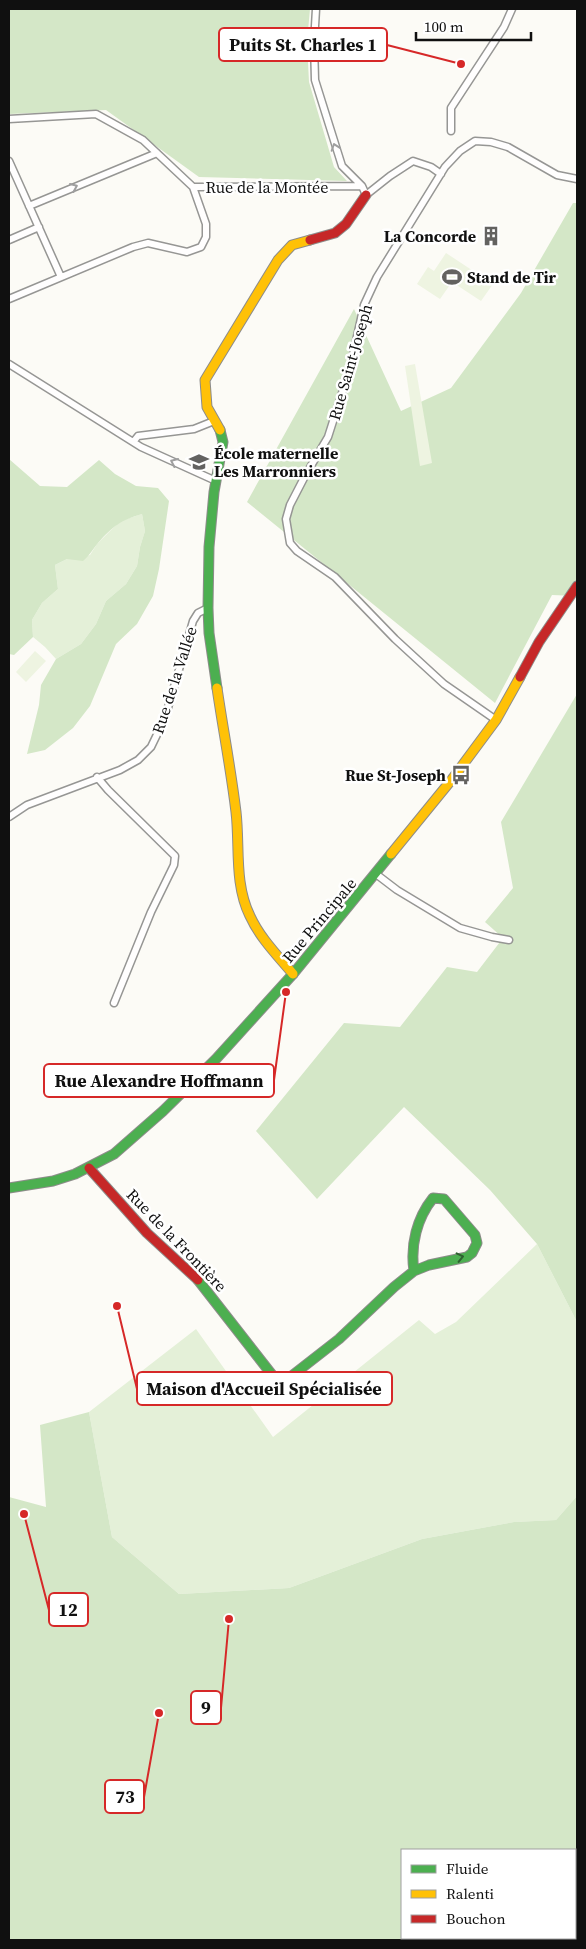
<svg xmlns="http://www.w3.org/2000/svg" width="586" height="1949" font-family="'Source Serif 4',serif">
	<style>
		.green { fill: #e4f0d8 }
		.forest { fill: #d4e7c7; fill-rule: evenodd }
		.pitch { fill: #eef4e1 }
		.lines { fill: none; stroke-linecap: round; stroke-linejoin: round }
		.street-casing { stroke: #969694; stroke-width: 9 }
		.fast-casing { stroke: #8d8c8a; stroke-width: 11 }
		.slow-casing { stroke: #8d8c8a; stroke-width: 11 }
		.jam-casing { stroke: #8d8c8a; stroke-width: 11 }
		.street { stroke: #fffefe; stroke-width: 6 }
		.fast { stroke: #4caf50; stroke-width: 9 }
		.slow { stroke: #ffc107; stroke-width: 9 }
		.jam { stroke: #c62828; stroke-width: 9 }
		.oneway { stroke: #9f9f9f }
		.oneway2 { stroke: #2e6030 }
		.labels { text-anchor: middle; stroke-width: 5; stroke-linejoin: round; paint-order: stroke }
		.street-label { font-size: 16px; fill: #101010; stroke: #fff }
		.poi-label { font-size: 16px; font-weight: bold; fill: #101010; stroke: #fff; text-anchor: end }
		.leader { fill: none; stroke: #d62828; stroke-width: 2 }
		.callout-dot { fill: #d62828; stroke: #fff; stroke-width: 2 }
		.callout { fill: #fff; stroke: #d62828; stroke-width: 2 }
		.callout-label { font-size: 18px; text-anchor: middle; font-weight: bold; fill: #101010 }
	</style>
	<rect width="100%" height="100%" fill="#fcfbf6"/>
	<path class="green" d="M 142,514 L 145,531 L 140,547 L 137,566 L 126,584 L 106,601 L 96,624 L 81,644 L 56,659 L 45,647 L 33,637 L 32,620 L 42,603 L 58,589 L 55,565 L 67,559 L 90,555 L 97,544 L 120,521 Z
		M 537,1244 L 577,1322 L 577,1496 L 556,1520 L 514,1522 L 422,1539 L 289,1588 L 179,1594 L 112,1537 L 89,1412 L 196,1329 L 273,1437 L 419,1320 L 435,1334 L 456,1322 Z"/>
	<path class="forest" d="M 9,9 L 310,9 L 307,42 L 309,82 L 334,167 L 347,181 L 199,177 L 106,110 L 9,114 Z
		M 573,203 L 577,203 L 577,596 L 552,595 L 495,703 L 247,502 L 354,309 L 401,411 L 451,388 L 521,293 Z
		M 9,459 L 40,486 L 67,487 L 99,460 L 115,474 L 136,486 L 158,488 L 169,501 L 159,569 L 153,596 L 137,624 L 116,644 L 90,706 L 73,728 L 45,750 L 27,754 L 39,705 L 41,685 L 56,659 L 81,644 L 96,624 L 106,601 L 126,584 L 137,566 L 140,547 L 145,531 L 142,514 C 121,520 113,526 98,543 C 93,549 90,555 83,561 L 67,559 L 55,565 L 58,589 L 42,603 L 32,620 L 33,637 L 14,655 L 9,654 Z
		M 577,694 L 577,1322 L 537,1244 L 490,1190 L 404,1107 L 317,1199 L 256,1131 L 344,1023 L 400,1027 L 447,967 L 477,972 L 503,938 L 485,922 L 513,888 L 501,822 Z
		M 89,1412 L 112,1537 L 179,1594 L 289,1588 L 422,1539 L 514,1522 L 556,1520 L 577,1496 L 577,1940 L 9,1940 L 9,1497 L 46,1507 L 40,1425 ZM 575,1850 L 575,1938 L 402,1938 L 402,1850 Z"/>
	<path class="pitch" d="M 446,253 L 493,284 L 481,301 L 452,282 L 440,299 L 417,284 L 428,267 L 434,271 Z
		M 415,364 L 432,463 L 420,466 L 405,366 Z
		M 35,651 L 46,661 L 26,682 L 16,672 Z"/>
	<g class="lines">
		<defs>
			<path id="street" d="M 316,9 L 314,43 L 315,80 L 342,166 L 362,186
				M 9,119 L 96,114 L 143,140 L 193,187 L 206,224 L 206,237 L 201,247 L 187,252 L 148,243 L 133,247 L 9,299
				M 451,131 L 451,108 L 504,27 L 512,9
				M 9,161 L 61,277
				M 193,187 L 362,186 L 366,195 L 390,176 L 413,161 L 431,167 L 441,174
				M 29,206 L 157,153
				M 9,240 L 39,227
				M 9,364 L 141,447 L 216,481
				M 134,441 L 138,436 L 194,429 L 214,421
				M 496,720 L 444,684 L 395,639 L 335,577 L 297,551 L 290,543 L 286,519 L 290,505 L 305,476 L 328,437 L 350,368 L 364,305 L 377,277 L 445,167 L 460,151 L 475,141 L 491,142 L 508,147 L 557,175 L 577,179
				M 97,777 L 108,790 L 175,856 L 174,865 L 151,912 L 114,1003
				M 9,817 L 27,805 L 120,770 L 138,760 L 151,747 L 165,718 L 193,621 L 198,613 L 208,608
				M 376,874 L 397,890 L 460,928 L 492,937 L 509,940"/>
			<path id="fast" d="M 217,688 L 209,633 L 208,608 L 209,547 L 214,492 L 223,442 L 220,430
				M 9,1188 L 53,1181 L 75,1174 L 114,1154 L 163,1111 L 216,1059 L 293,974 L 391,854
				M 198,1280 L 280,1385 L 339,1339 L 394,1287 L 414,1271 L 429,1265 L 467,1257 L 472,1253 L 477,1243 L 475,1235 L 444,1199 L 433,1198 C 417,1218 410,1245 414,1271"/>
			<path id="slow" d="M 220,430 L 207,407 L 205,380 L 278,260 L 292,245 L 310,240
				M 217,688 C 223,729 231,770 236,812 C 240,846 234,884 250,916 C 260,938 278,956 293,974
				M 391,854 L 453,778 L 496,720 L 520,677"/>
			<path id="jam" d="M 310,240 L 335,233 L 346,224 L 366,195
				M 520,677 L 539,642 L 577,586
				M 89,1168 L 147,1233 L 198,1280"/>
		</defs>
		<use href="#street" class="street-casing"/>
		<use href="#fast" class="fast-casing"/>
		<use href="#slow" class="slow-casing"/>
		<use href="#jam" class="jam-casing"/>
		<use href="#street" class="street"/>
		<use href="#fast" class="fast"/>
		<use href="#slow" class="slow"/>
		<use href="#jam" class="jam"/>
	</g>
	<defs><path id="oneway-chevron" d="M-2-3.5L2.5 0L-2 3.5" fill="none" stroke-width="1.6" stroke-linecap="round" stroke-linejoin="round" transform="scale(1.25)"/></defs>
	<g class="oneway">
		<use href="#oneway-chevron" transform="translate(335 147) rotate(-109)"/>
		<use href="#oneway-chevron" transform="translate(74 187) rotate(-23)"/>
		<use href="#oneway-chevron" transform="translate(174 462) rotate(-155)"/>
	</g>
	<use class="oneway2" href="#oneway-chevron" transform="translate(460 1257) rotate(-13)"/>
	<defs>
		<symbol id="building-bare" viewBox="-9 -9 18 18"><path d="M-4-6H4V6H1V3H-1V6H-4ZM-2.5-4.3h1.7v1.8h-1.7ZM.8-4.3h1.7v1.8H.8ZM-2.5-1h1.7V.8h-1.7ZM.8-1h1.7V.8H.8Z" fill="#636260" stroke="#fff" stroke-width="2.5" paint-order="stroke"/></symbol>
		<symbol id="stadium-bare" viewBox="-9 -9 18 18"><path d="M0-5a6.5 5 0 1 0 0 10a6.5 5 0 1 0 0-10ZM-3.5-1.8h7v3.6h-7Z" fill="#636260" stroke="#fff" stroke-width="2.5" paint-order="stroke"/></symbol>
		<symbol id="school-bare" viewBox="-9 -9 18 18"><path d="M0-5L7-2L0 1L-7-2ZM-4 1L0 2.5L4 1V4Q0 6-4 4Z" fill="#636260" stroke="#fff" stroke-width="2.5" paint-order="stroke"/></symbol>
		<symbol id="bus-bare" viewBox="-9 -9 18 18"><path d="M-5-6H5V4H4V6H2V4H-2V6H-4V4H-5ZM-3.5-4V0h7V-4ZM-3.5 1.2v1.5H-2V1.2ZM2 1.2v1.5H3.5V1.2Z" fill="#636260" stroke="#fff" stroke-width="2.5" paint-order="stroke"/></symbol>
	</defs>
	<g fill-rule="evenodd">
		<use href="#building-bare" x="477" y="222" width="28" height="28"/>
		<use href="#stadium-bare" x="438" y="263" width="28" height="28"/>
		<use href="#school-bare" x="185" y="448" width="28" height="28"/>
		<use href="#bus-bare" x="447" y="761" width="28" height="28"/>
	</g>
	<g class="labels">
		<g class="street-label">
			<text x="267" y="193">Rue de la Montée</text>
			<text transform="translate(350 362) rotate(-74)" y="6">Rue Saint-Joseph</text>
			<text transform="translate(174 680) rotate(-72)" y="6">Rue de la Vallée</text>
			<text transform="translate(319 920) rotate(-50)" y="6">Rue Principale</text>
			<text transform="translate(177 1240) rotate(46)" y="6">Rue de la Frontière</text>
		</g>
		<g class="poi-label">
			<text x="476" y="242">La Concorde</text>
			<text x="467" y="283" text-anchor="start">Stand de Tir</text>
			<text x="214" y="459" text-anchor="start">École maternelle<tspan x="214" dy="18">Les Marronniers</tspan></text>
			<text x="446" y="781">Rue St-Joseph</text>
		</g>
	</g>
	<path class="leader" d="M461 64L387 45M286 992L274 1080M117 1306L137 1389M24 1514L49 1610M229 1619L221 1708M159 1713L144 1797"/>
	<g class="callout-dot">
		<circle cx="461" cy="64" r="5"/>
		<circle cx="286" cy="992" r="5"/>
		<circle cx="117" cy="1306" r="5"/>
		<circle cx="24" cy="1514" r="5"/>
		<circle cx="229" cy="1619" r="5"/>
		<circle cx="159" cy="1713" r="5"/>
	</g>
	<g class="callout">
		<rect x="219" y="28" width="168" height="33" rx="5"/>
		<rect x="44" y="1064" width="230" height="33" rx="5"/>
		<rect x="137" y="1372" width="255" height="33" rx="5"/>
		<rect x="49" y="1593" width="39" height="33" rx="5"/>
		<rect x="191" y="1691" width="30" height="33" rx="5"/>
		<rect x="105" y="1780" width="39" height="33" rx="5"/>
	</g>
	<g class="callout-label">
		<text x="303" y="51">Puits St. Charles 1</text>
		<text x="159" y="1087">Rue Alexandre Hoffmann</text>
		<text x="264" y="1395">Maison d'Accueil Spécialisée</text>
		<text x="68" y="1616">12</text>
		<text x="206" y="1714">9</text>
		<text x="125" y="1803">73</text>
	</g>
	<rect width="586" height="1949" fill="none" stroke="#101010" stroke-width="20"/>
	<rect x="401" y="1849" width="175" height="90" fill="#ffffff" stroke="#9f9f9f"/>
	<rect x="411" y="1865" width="25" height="8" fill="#4caf50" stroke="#9f9f9f"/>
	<text x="446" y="1874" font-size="15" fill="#101010">Fluide</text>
	<rect x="411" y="1890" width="25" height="8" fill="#ffc107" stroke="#9f9f9f"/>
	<text x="446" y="1899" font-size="15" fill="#101010">Ralenti</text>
	<rect x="411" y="1915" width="25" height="8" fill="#c62828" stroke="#9f9f9f"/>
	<text x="446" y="1924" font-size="15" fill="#101010">Bouchon</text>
	<path d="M416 32v8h115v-8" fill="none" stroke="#101010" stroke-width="2.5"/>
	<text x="424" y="32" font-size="15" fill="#101010" stroke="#ffffff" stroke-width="4" paint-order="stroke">100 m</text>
</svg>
